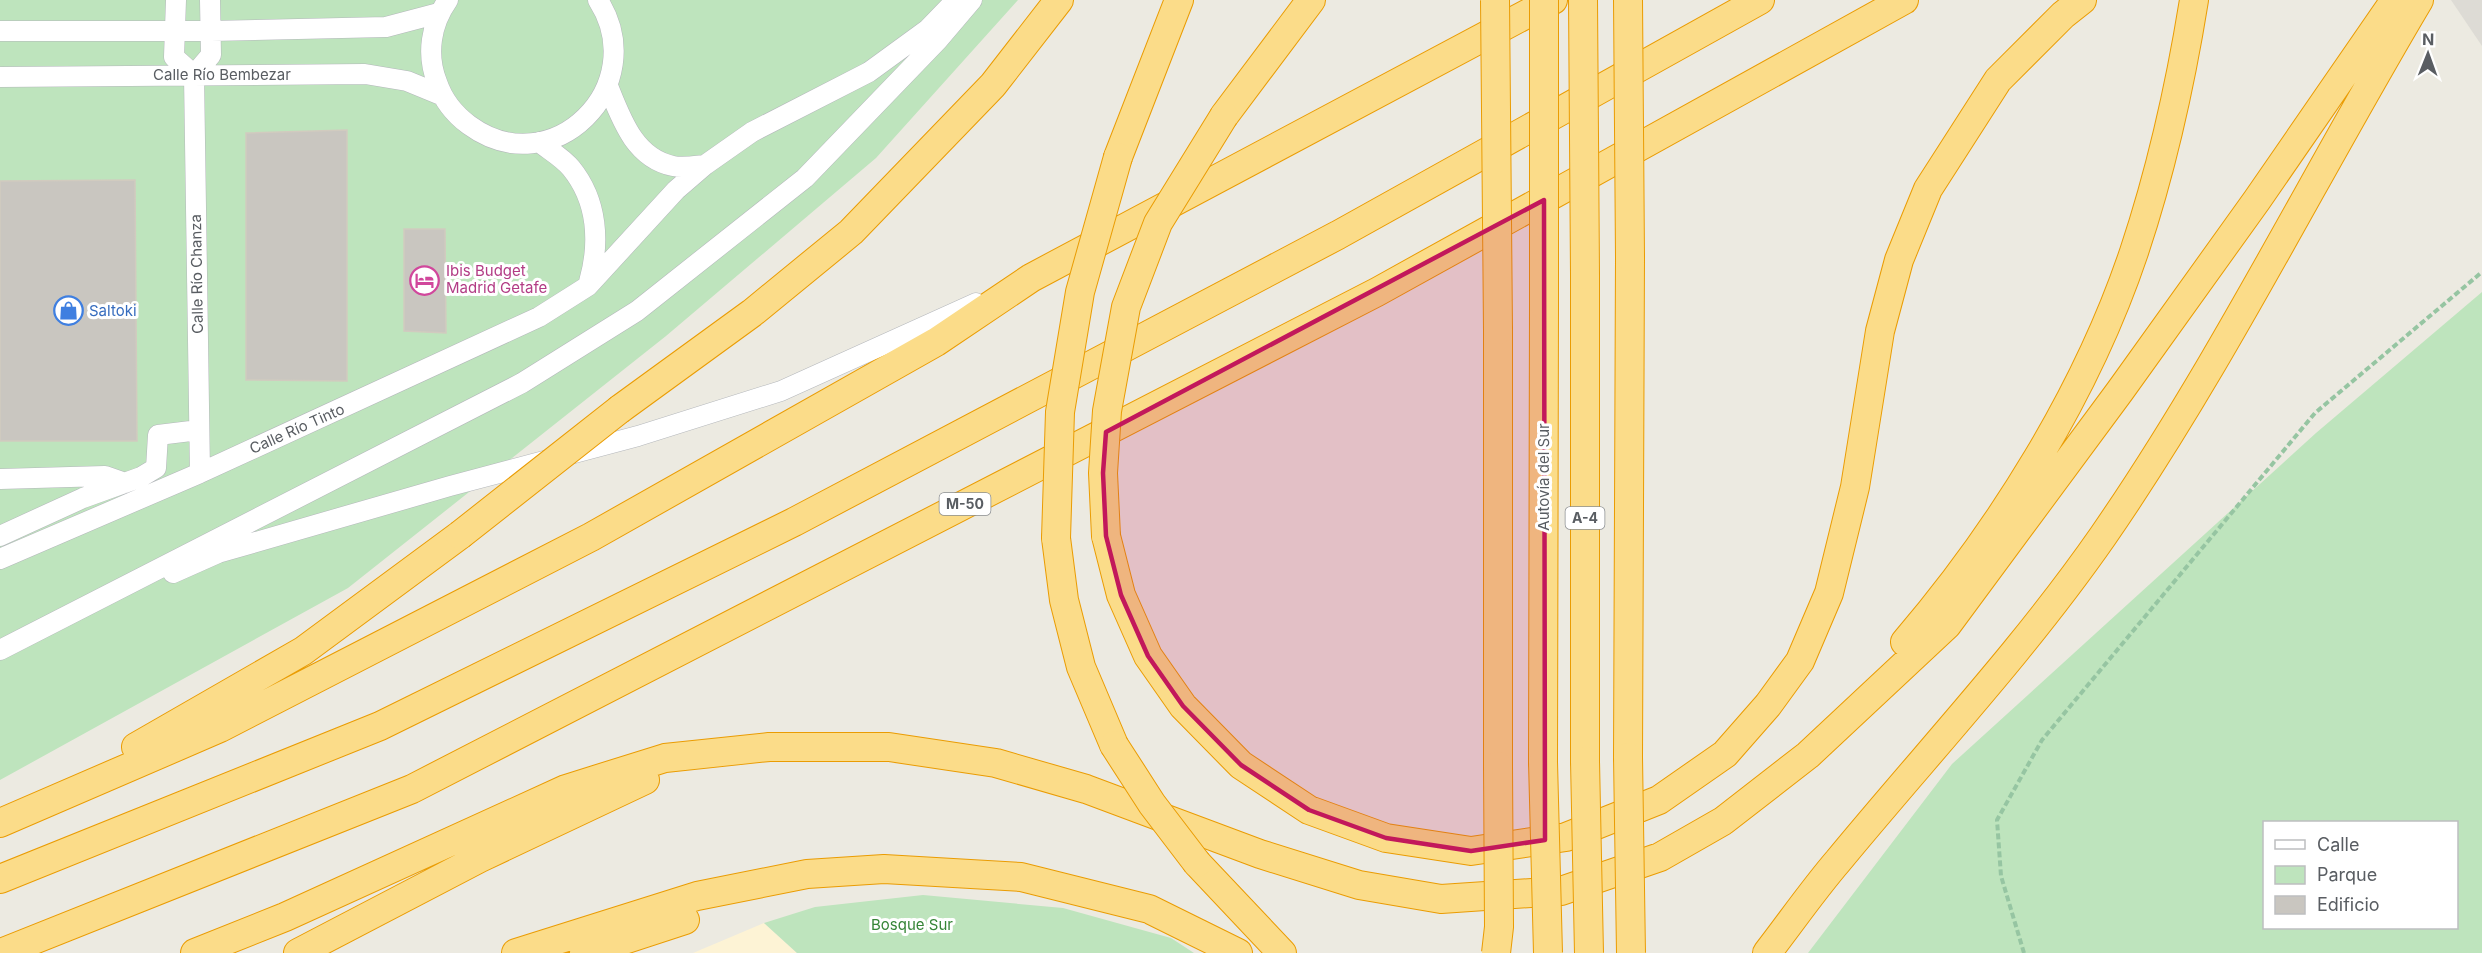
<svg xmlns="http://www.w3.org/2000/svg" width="2482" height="953" font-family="Inter,sans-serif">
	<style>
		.commercial { fill: #fdf3d5 }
		.industrial { fill: #dddbd5 }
		.green { fill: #bee4bd; fill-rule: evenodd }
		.building { fill: #c9c6c0; stroke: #d1cbbf; stroke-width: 1.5 }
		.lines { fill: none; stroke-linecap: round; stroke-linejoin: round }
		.minor-casing { stroke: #b4b7bb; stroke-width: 21 }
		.highway-casing { stroke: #ea9c03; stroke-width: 30 }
		.path { stroke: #96c5a2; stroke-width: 4; stroke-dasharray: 6 3; stroke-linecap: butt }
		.minor { stroke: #fff; stroke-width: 20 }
		.highway { stroke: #fbdc89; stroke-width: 28 }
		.highway-bridge-casing { stroke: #ea9c03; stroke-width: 30; stroke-linecap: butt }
		.highway-bridge { stroke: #fbdc89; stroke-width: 28 }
		.marked { fill: #c2185b; fill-opacity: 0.2; stroke: #c2185b; stroke-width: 4.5; stroke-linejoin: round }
		.labels { text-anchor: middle; stroke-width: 6; stroke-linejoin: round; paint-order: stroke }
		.shield { fill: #fff; stroke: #8b8e91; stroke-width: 1.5 }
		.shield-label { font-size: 14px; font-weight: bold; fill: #595d62 }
		.street-label { font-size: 15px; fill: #595d62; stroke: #fff }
		.hotel-label { font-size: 15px; fill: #b23c85; stroke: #fff; text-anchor: start }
		.shop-label { font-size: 15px; fill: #366cbe; stroke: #fff; text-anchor: start }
		.park-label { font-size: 15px; fill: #368537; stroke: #fff }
	</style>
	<rect width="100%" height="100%" fill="#eceae1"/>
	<path class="commercial" d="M 764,923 L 797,953 L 693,953 Z"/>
	<path class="industrial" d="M 2451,0 L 2482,0 L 2482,46 Z"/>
	<path class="green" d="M 0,0 L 1018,0 L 876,158 L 666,336 L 348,588 L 0,780 Z
		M 2482,292 L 2482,953 L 1808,953 L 1952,764 L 2316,433 ZM 2264,822 L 2456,822 L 2456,928 L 2264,928 Z
		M 923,895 L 1063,908 L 1171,938 L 1194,953 L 797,953 L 764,923 L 815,907 Z"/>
	<path class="building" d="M 347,130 L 347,381 L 246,380 L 246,133 Z
		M 135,180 L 137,441 L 0,441 L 0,181 Z
		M 404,229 L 445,229 L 446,333 L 404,331 Z"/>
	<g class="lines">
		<defs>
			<path id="minor" d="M 176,0 L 174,57 L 194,75
				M 448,0 C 431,24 426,54 437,82 C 443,100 454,114 469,125 C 552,186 653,86 598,0
				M 0,31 L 211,31 L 386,27 L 439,13
				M 0,77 L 365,74 L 407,81 L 441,95
				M 608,86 C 621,118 634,158 673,166 C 682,168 695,166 705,165
				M 539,142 C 549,150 563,158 571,168 C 598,201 600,243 589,282
				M 200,473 L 194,75 L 211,55 L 210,0
				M 0,479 L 105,476 L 125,483
				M 0,536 L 83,498 L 141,477 L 156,468 L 158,435 L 199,430
				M 0,559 L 200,473 L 539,317 L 588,286 L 676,190 L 705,165 L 752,132 L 869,72 L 928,29 L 956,0
				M 173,573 L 218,553 L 450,486 L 638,436 L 781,391 L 976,303
				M 0,650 L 522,383 L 637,311 L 805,178 L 938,40 L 972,0"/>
			<path id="highway" d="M 1224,116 L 1311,0
				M 1118,157 L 1179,0
				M 620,409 L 752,313 L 851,232 L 993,85 L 1059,0
				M 1106,536 L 1121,595 L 1148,656 L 1183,706 L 1241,765 L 1309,810 L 1386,838 L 1471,851 L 1566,837 L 1659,800 L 1725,754 L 1768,705 L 1800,661 L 1829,593 L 1855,487 L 1880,331 L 1899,260 L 1928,189 L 1998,80 L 2063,15 L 2082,0
				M 1056,538 L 1064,600 L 1081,667 L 1114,745
				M 1905,642 C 2001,530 2087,392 2134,252 C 2162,168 2180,87 2194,0
				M 136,747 L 303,651 L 460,535
				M 1628,757 L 1630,257
				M 1585,761 L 1585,275
				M 1543,762 L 1544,305
				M 1498,766 L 1498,330
				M 0,823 L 220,728 L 591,537 L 936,342 L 1031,278 L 1553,0
				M 1197,863 L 1282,953
				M 0,879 L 380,726 L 794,522 L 1338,235 L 1760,0
				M 1,953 L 412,789 L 1377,292 L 1904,0
				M 195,953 L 285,917 L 566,789 L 665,758 L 769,747 L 889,747 L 996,763 L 1086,789 L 1260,854 L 1359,885 L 1441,899 L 1561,891 L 1660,857 L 1723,821 L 1808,755 L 1947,625 L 2120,391 L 2257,200 L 2395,0
				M 298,953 L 480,858 L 645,780
				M 516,953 L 697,896 L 807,874 L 884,869 L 1021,877 L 1149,909 L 1238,953
				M 584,953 L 685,920
				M 1767,953 C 1791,922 1813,890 1838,861 C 1927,753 2023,651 2103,536 C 2221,365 2313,178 2419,0"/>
		</defs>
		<use href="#minor" class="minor-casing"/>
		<use href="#highway" class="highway-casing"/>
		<path class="path" d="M 2024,953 L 2001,876 L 1997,820 L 2042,740 L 2315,413 L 2482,272"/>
		<use href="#minor" class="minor"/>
		<use href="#highway" class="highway"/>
		<defs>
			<path id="highway-bridge" d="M 1495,0 L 1498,330
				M 1544,0 L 1544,305
				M 1583,0 L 1585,275
				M 1628,0 L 1630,257
				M 460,535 L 620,409
				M 1106,536 L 1103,473 L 1107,411 L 1126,307 L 1158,223 L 1224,116
				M 1056,538 L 1060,412 L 1080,292 L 1118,157
				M 1114,745 L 1152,804 L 1197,863
				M 1628,757 L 1631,953
				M 1585,761 L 1589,953
				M 1543,762 L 1548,953
				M 1496,953 L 1499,927 L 1498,766"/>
		</defs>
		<use href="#highway-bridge" class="highway-bridge-casing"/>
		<use href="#highway-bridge" class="highway-bridge"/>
	</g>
	<path class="marked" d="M 1544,200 L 1545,840 L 1471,851 L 1386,838 L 1309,810 L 1241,765 L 1183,706 L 1148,656 L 1121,595 L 1106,536 L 1103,473 L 1106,432 Z"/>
	<defs>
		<symbol id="hotel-ring" viewBox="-11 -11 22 22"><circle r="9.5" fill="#fff" stroke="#d1479c" stroke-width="1.5"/><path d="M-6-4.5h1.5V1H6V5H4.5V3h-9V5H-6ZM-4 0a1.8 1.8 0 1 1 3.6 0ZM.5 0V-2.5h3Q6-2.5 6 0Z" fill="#d1479c"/></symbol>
		<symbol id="shop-ring" viewBox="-11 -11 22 22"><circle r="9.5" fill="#fff" stroke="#3f7fe0" stroke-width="1.5"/><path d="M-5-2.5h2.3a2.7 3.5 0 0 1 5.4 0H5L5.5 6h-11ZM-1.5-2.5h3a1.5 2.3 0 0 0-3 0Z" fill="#3f7fe0"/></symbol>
	</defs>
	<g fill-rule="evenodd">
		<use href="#hotel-ring" x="408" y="264" width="33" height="33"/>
		<use href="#shop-ring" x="52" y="294" width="33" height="33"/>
	</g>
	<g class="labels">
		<g class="shield">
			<rect x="939.5" y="493" width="51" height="22" rx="4.5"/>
			<rect x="1565.5" y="507" width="39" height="22" rx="4.5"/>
		</g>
		<g class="shield-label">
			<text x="965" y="509">M-50</text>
			<text x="1585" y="523">A-4</text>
		</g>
		<g class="street-label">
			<text x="222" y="80">Calle Río Bembezar</text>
			<text transform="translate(197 274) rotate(-91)" y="5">Calle Río Chanza</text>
			<text transform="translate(297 429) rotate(-24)" y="5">Calle Río Tinto</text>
			<text transform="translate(1544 477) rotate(-90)" y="5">Autovía del Sur</text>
		</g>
		<g class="hotel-label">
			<text x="446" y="276">Ibis Budget<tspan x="446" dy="17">Madrid Getafe</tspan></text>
		</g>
		<g class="shop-label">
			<text x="89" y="316">Saltoki</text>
		</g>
		<g class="park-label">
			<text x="912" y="930">Bosque Sur</text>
		</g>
	</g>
	<rect x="2263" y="821" width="195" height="108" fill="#ffffff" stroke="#bdbec0" stroke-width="1.5"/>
	<rect x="2275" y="840" width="30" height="9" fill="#ffffff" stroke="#bdbec0" stroke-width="1.5"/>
	<text x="2317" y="851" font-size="18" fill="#595d62">Calle</text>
	<rect x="2275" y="866" width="30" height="18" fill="#bee4bd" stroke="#bdbec0" stroke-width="1.5"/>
	<text x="2317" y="881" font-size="18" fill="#595d62">Parque</text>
	<rect x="2275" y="896" width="30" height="18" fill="#c9c6c0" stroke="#bdbec0" stroke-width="1.5"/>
	<text x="2317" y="911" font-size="18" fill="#595d62">Edificio</text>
	<g transform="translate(2428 54) rotate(1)" stroke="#ffffff" stroke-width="4.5" paint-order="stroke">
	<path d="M0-4.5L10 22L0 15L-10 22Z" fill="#595d62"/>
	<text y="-9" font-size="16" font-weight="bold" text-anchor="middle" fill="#595d62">N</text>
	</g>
</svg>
